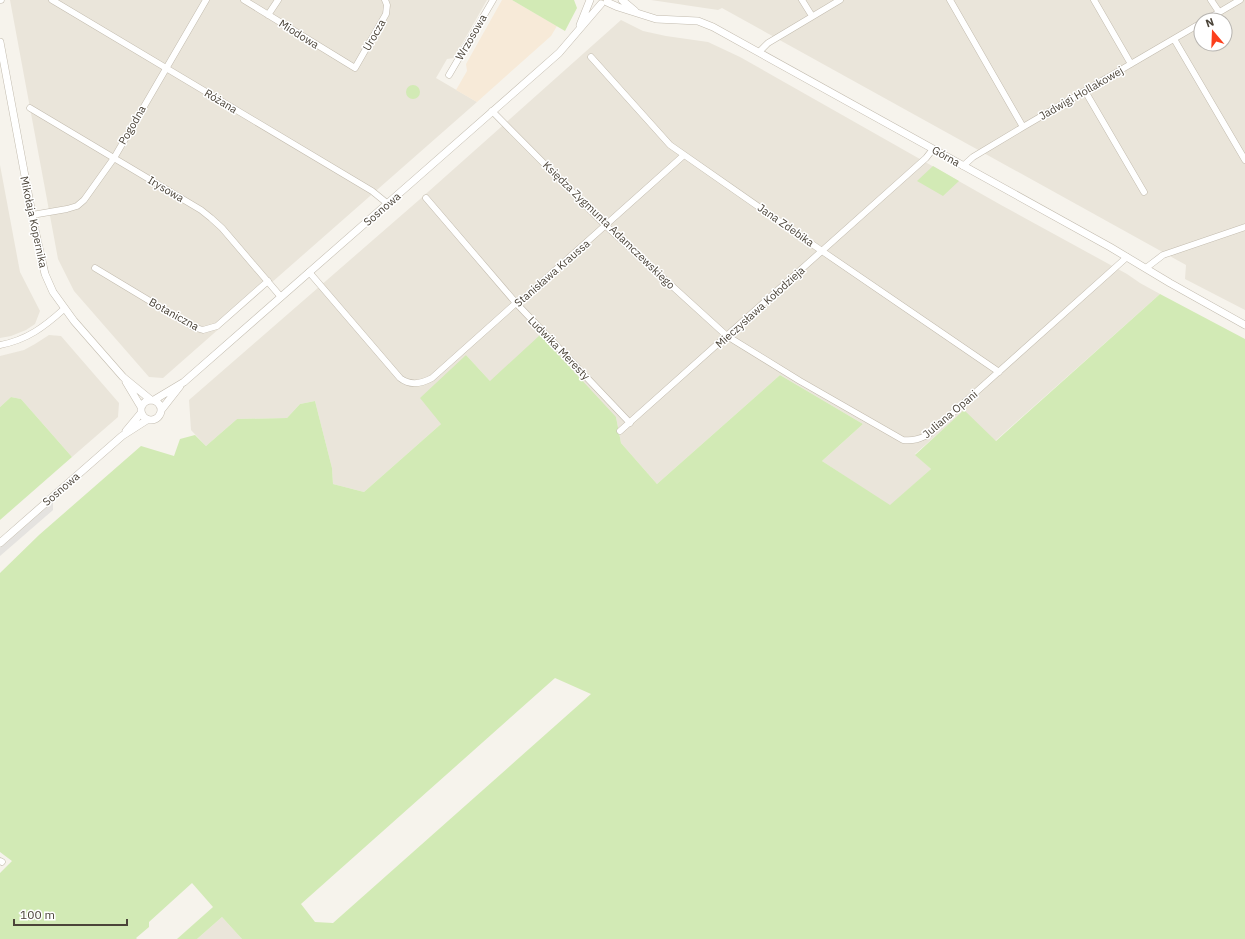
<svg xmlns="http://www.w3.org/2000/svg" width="1245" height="939" font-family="'IBM Plex Sans',sans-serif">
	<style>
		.residential { fill: #eae5da; fill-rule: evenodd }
		.commercial { fill: #f7ead8 }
		.green { fill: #d2eab5; fill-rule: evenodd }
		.parking { fill: #e5e3e0 }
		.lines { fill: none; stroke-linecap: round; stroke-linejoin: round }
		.minor-casing { stroke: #c2bbae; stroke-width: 7 }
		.tertiary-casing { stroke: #c2bbae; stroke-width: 8 }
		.minor { stroke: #fff; stroke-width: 6 }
		.tertiary { stroke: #fff; stroke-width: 7 }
		.labels { text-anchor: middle; stroke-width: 3; stroke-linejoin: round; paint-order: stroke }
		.street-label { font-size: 11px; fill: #4b4439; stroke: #fff }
	</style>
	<rect width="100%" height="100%" fill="#f6f3ec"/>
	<path class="residential" d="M 10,0 L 487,0 L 454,58 L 447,59 L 436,78 L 477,102 L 163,378 L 149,377 L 74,291 L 58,259 Z
		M 651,0 L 1245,0 L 1245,310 L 1185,279 L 1186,265 L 722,8 L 718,10 ZM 1201,20 L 1225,20 L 1225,44 L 1201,44 Z
		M 621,20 L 643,31 L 666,36 L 708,42 L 740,57 L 1001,205 L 1127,274 L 1140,283 L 1160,294 L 995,441 L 964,411 L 915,454 L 931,469 L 890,506 L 822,461 L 863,424 L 780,375 L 657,484 L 621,443 L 616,417 L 490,381 L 466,355 L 441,424 L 364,492 L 333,484 L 332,468 L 315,401 L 300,404 L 287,418 L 237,419 L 206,446 L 191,430 L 189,400 L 419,200 Z
		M 0,165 L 20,272 L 40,311 L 35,324 L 26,330 L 11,336 L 0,338 Z
		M 49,335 L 61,336 L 119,403 L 118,417 L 72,457 L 21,399 L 11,397 L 0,407 L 0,356 L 24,350 L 35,344 Z
		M 222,917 L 242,939 L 197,939 Z"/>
	<path class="commercial" d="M 502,0 L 512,0 L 557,26 L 551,36 L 477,102 L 456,90 L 467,71 L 466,64 Z"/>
	<path class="green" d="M 512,0 L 574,0 L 577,8 L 565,31 Z
		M406 92a7 7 0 1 1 14 0a7 7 0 1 1-14 0Z
		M 933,166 L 959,181 L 943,196 L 917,181 Z
		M 1160,294 L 1245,339 L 1245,939 L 242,939 L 222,917 L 197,939 L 177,939 L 213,907 L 192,883 L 149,922 L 149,927 L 136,938 L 137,939 L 0,939 L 0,873 L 12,861 L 0,852 L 0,573 L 39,535 L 141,446 L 174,456 L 180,439 L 195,435 L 206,446 L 237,419 L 287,418 L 300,404 L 315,401 L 332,468 L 333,484 L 364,492 L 441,424 L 420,398 L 466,355 L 490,381 L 540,335 L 616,417 L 621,443 L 657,484 L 780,375 L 863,424 L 822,461 L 890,505 L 931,469 L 915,455 L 964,410 L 996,441 ZM 555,678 L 591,694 L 333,923 L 315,922 L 301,904 Z
		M 11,397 L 21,399 L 72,457 L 0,520 L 0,407 Z"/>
	<path class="parking" d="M 53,502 L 53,510 L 0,556 L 0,548 Z"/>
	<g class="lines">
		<defs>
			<path id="minor" d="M 0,0 L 1,0
				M 52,0 L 372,191 L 388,204
				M 244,0 L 355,68 L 386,14 L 387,5 L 385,0
				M 802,0 L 812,16
				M 950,0 L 1023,127
				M 1094,0 L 1131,64
				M 1211,0 L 1219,12
				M 268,15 L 278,0
				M 1206,20 L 1240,0
				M 1174,39 L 1245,160
				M 759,52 L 768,43 L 840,0
				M 591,57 L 670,145 L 822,251 L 999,372
				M 449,75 L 493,0
				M 1085,91 L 1144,192
				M 30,108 L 201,210 L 211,218 L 222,228 L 281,297
				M 492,111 L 606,226 L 727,336 L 800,381 L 903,440 C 914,441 920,439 929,434 L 1127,257
				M 963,166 L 973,157 L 1023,127 L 1201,23
				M 426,198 L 516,303 L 630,423
				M 32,215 L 67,209 L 77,206 L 84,200 L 114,158 L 206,0
				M 95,268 L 193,327 L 203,330 L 217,326 L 268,281
				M 1146,268 L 1163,255 L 1245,227
				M 309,272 L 400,378 C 410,386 421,384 432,378 L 516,303 L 524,298 L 684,155
				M 0,345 C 27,340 44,327 64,309
				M 620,431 L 926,158 L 933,149
				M 0,861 L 2,862"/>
			<path id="tertiary" d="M 622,0 L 635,11
				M 607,2 L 618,7 L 656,19 L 698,21 L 713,27 L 1110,247 L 1170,283 L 1245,325
				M 580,25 L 590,0
				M 0,42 L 35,230 L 45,274 L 53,292 L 74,321 L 123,377 L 151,400
				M 126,382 L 141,407
				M141 410a10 10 0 1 1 20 0a10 10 0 1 1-20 0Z
				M 154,400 L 184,382 L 411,183 L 559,53 L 601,4
				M 162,409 L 180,386
				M 126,431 L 141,413
				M 0,543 L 122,436 L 147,420"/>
		</defs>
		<use href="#minor" class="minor-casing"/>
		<use href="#tertiary" class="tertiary-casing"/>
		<use href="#minor" class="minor"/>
		<use href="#tertiary" class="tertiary"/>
	</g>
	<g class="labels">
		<g class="street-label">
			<text transform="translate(299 34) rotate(32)" y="4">Miodowa</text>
			<text transform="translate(374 35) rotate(-60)" y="4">Urocza</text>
			<text transform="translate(471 37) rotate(-60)" y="4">Wrzosowa</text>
			<text transform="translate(1081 93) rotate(-30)" y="4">Jadwigi Hollakowej</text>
			<text transform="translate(221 101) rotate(31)" y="4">Różana</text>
			<text transform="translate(132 125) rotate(-60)" y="4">Pogodna</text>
			<text transform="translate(946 156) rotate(29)" y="4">Górna</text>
			<text transform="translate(166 189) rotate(31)" y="4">Irysowa</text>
			<text transform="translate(382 209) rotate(-41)" y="4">Sosnowa</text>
			<text transform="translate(34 222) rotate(78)" y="4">Mikołaja Kopernika</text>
			<text transform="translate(609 225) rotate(44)" y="4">Księdza Zygmunta Adamczewskiego</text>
			<text transform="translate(786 225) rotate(35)" y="4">Jana Zdebika</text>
			<text transform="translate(552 273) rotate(-41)" y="4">Stanisława Kraussa</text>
			<text transform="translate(760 307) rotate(-42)" y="4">Mieczysława Kołodzieja</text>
			<text transform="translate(174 314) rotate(29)" y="4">Botaniczna</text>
			<text transform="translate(559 348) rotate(46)" y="4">Ludwika Meresty</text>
			<text transform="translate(950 414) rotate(-40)" y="4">Juliana Opani</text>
			<text transform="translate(61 489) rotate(-41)" y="4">Sosnowa</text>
		</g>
	</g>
	<g transform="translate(1213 32) rotate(341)"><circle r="19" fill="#ffffff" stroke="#b7b4b0"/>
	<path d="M0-3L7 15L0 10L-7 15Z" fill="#fc3f1d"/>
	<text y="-6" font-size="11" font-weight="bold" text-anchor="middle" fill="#4b4439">N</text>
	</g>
	<path d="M14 919v6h113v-6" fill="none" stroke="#4b4439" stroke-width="2"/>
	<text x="20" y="919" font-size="12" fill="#4b4439" stroke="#ffffff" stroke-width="3" paint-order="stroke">100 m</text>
</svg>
